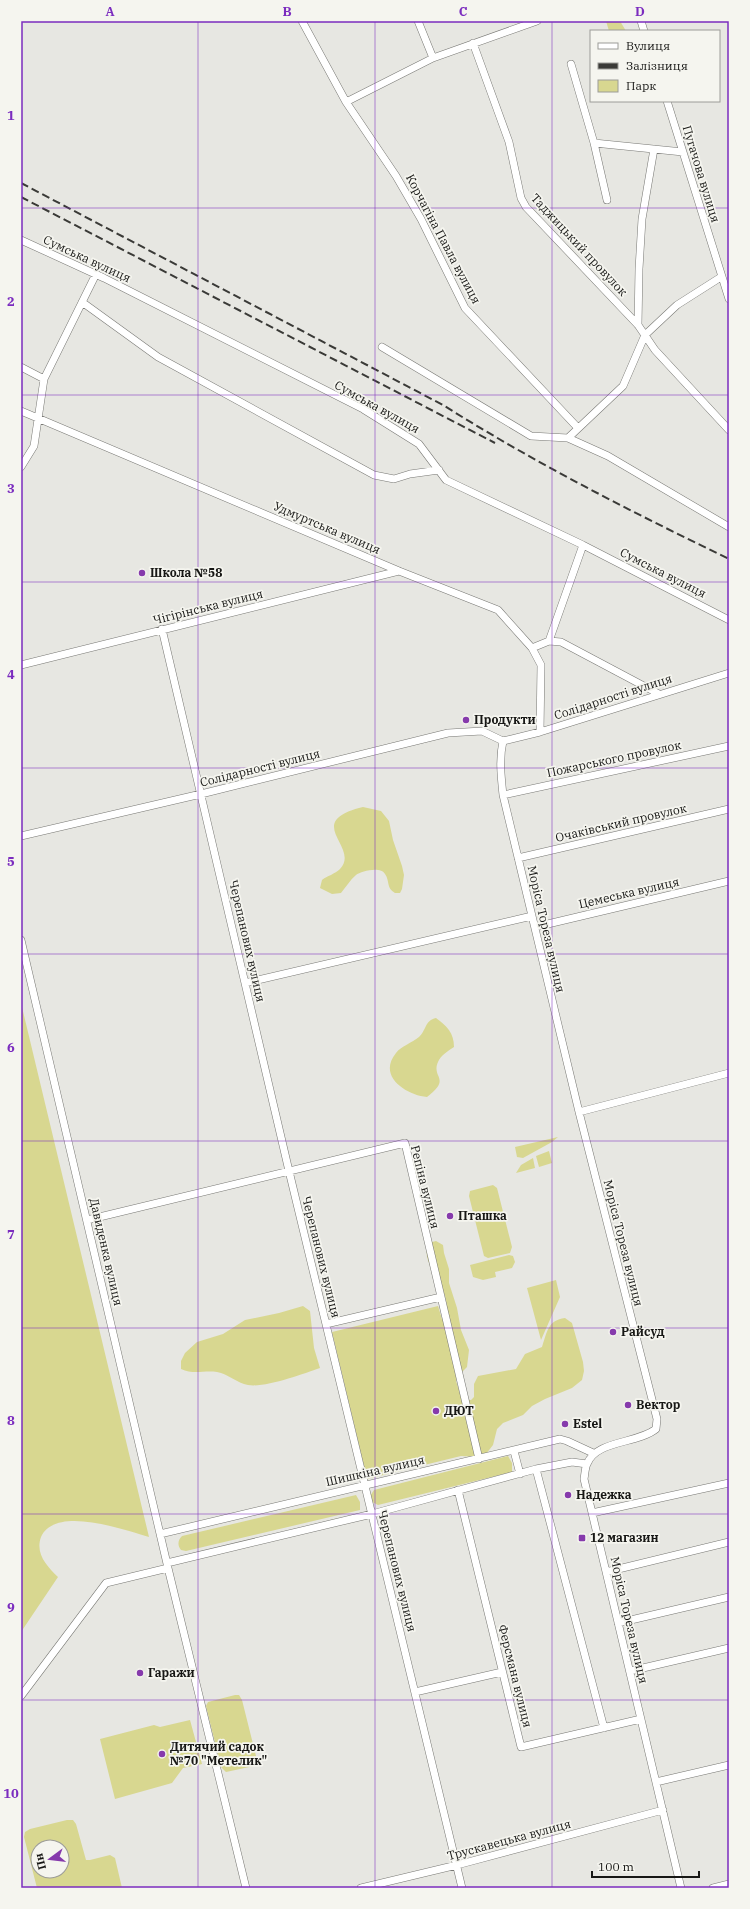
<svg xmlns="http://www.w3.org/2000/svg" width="750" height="1909" font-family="'IBM Plex Serif',serif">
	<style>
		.green { fill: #d8d790; fill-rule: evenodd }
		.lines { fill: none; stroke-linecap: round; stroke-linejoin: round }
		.minor-casing { stroke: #787874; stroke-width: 8 }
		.minor { stroke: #fff; stroke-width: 7 }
		.rail { stroke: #3a3a37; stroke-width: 2; stroke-dasharray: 8 4; stroke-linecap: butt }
		.grid { fill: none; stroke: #7b2cbf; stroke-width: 1; stroke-opacity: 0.55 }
		.poi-dot { fill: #863aac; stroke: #f5f5ef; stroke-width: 1.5 }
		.labels { text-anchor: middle; stroke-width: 3.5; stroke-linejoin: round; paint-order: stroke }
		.street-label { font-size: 12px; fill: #171715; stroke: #f5f5ef }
		.poi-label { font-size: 12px; font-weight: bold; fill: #171715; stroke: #f5f5ef; text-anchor: start }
		.neatline { fill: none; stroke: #7b2cbf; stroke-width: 1.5 }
		.grid-label { font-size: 13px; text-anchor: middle; font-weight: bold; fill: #7b2cbf }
	</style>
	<rect width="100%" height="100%" fill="#e7e7e2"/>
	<path class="green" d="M 606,21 L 620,21 L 626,31 L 609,31 Z
		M 363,807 L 381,811 L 389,821 L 393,840 L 402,866 L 404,875 L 402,889 L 400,893 L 395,893 C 386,888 390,881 385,874 C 381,866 361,871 356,875 C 350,880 346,887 341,893 L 332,894 L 320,888 L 322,880 C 327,876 335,874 340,869 C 361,847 301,822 363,807 Z
		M 21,1003 L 149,1537 C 125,1530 55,1505 41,1537 C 35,1554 47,1566 58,1577 L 21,1632 Z
		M 436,1018 C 447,1026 454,1033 454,1047 C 448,1051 441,1055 438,1062 C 431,1078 452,1078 427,1097 C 406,1095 377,1076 396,1053 C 401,1046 412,1043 419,1037 C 426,1031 425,1020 436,1018 Z
		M 558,1137 L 552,1142 L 523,1158 L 517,1157 L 515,1147 Z
		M 549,1151 L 552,1163 L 539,1167 L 536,1156 Z
		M 533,1158 L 535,1168 L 516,1173 L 521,1165 Z
		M 493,1185 L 497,1188 L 512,1247 L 510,1253 L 488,1258 L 484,1256 L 469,1196 L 470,1191 Z
		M 436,1241 L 443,1245 L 444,1253 L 449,1269 L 449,1283 L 457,1308 L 461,1330 L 469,1350 L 467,1367 L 458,1376 L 456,1381 L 462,1399 L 471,1400 L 474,1397 L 474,1384 L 478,1376 L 516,1369 L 525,1354 L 542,1347 C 547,1332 548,1320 565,1318 L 572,1323 L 583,1362 L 584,1371 L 582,1380 L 572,1388 L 545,1399 L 532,1406 L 523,1415 L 503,1423 L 497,1429 L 493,1445 L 486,1454 L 477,1457 L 461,1456 L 367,1479 L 332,1332 L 438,1306 L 442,1319 C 459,1297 423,1268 427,1250 C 428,1248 430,1244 432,1242 Z
		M 509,1255 L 513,1256 L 515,1262 L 512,1268 L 495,1272 L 496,1277 L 483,1280 L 473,1277 L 470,1265 Z
		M 556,1280 L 560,1297 L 541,1340 L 527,1288 Z
		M 303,1306 L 310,1311 L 314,1348 L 320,1368 C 303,1374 265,1388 248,1385 C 237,1383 228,1374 217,1372 C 204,1370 194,1375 181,1369 L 181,1361 L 185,1353 L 197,1342 L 223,1334 L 245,1320 L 279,1313 Z
		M 508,1456 L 512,1463 L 512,1472 L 378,1505 L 372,1502 L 370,1496 L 374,1490 Z
		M 356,1495 L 360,1502 L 360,1510 L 186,1551 L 181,1550 C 177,1545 178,1540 182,1536 Z
		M 235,1695 L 239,1695 L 242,1700 L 257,1760 L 254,1766 L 226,1772 L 221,1767 L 206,1706 L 208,1702 Z
		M 190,1720 L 202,1764 L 183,1768 L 172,1783 L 115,1799 L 100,1739 L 154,1725 L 160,1727 Z
		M 67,1820 L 73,1820 L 76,1824 L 86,1860 L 90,1860 L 110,1855 L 115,1858 L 122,1888 L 37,1888 L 24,1837 L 25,1832 L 30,1829 ZM 38,1847 L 62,1847 L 62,1871 L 38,1871 Z"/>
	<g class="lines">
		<defs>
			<path id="minor" d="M 302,21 L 346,102 L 396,176 L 421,219 L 465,308 L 578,428
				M 418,21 L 433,58
				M 641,21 L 644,31
				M 473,43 L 509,142 L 521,198 L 526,207 L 638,325 L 655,350 L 729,430
				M 571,64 L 594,143 L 607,200
				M 667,101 L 729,299
				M 346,102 L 433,58 L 537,21
				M 594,143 L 683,152
				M 21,240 L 104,278 L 363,409 L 419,444 L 446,480 L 583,545 L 729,620
				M 82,302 L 158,357 L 374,475 L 394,479 L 410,474 L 439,470
				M 638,325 L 639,269 L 642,219 L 654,149
				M 382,347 L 531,436 L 568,438 L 608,456 L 729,527
				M 21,367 L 44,379
				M 21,411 L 399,571 L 498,610 L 532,648 L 541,665 L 540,732
				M 568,438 L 623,386 L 645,335 L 677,305 L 721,277
				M 21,467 L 34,446 L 44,379 L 96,274
				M 162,629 L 289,1171 L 462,1888
				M 549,641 L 583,545
				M 532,648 L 549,641 L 561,642 L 659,694
				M 21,665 L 399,571
				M 503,795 L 729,746
				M 21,836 L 201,794 L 448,733 L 482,731 L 503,741
				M 518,858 L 729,809
				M 535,927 L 729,881
				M 21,940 L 168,1568 L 246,1888
				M 245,983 L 532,916
				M 579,1112 L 729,1073
				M 87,1220 L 405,1143 L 479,1459
				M 326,1324 L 441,1297
				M 514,1451 L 520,1474
				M 536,1469 L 604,1728
				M 458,1490 L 521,1747 L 641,1719
				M 592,1513 L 729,1483
				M 160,1534 L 560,1439 L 567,1441 L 593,1453
				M 167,1563 L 372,1514 L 536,1469 L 572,1462 L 587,1464
				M 606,1572 L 729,1542
				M 618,1623 L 729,1597
				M 630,1671 L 729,1648
				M 415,1692 L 502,1672
				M 21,1696 L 106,1583 L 168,1568
				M 656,1782 L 729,1765
				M 361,1888 L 457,1865 L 663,1810
				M 681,1888 L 584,1479 C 585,1474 585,1468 587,1464 C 596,1440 637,1444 656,1429 L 657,1419 L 579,1112 L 503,795 C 501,776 499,759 503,741 L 540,732 L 729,673
				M 713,1888 L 729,1884"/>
		</defs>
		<use href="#minor" class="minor-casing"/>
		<use href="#minor" class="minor"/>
		<path class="rail" d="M 21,183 L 443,405 C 535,463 632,512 729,559
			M 21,197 L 495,443"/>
	</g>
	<path class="grid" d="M 198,21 L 198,1888M 375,21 L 375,1888M 552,21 L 552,1888M 21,208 L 729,208M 21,395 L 729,395M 21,582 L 729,582M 21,768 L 729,768M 21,954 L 729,954M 21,1141 L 729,1141M 21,1328 L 729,1328M 21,1514 L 729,1514M 21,1700 L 729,1700"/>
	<g class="poi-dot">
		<circle cx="142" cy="573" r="4"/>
		<circle cx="466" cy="720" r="4"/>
		<circle cx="450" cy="1216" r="4"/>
		<circle cx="613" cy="1332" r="4"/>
		<circle cx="628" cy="1405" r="4"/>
		<circle cx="436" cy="1411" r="4"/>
		<circle cx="565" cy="1424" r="4"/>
		<circle cx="568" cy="1495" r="4"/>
		<rect x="578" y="1534" width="8" height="8" rx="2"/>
		<circle cx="140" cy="1673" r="4"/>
		<circle cx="162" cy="1754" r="4"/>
	</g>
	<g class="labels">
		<g class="street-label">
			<text transform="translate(701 174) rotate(73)" y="4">Пугачова вулиця</text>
			<text transform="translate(443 239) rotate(62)" y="4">Корчагіна Павла вулиця</text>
			<text transform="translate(579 245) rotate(47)" y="4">Таджицький провулок</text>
			<text transform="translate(87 259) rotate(25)" y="4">Сумська вулиця</text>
			<text transform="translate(377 407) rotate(29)" y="4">Сумська вулиця</text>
			<text transform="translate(327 528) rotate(23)" y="4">Удмуртська вулиця</text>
			<text transform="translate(663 573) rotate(27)" y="4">Сумська вулиця</text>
			<text transform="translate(208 607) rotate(-14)" y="4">Чiгiрiнська вулиця</text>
			<text transform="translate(613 697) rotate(-18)" y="4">Солідарності вулиця</text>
			<text transform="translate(614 759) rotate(-12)" y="4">Пожарського провулок</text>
			<text transform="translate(260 768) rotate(-14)" y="4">Солідарності вулиця</text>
			<text transform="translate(621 823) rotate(-13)" y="4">Очакiвський провулок</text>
			<text transform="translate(629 893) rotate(-13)" y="4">Цемеська вулиця</text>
			<text transform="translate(546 929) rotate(77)" y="4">Моріса Тореза вулиця</text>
			<text transform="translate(247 941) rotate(77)" y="4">Черепанових вулиця</text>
			<text transform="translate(425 1187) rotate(76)" y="4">Репiна вулиця</text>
			<text transform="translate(623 1243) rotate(76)" y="4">Моріса Тореза вулиця</text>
			<text transform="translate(106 1252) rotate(77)" y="4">Давиденка вулиця</text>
			<text transform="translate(321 1257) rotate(76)" y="4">Черепанових вулиця</text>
			<text transform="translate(375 1471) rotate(-13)" y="4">Шишкiна вулиця</text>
			<text transform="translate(397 1571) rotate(76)" y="4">Черепанових вулиця</text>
			<text transform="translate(629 1620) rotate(77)" y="4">Моріса Тореза вулиця</text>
			<text transform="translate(515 1676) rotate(76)" y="4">Ферсмана вулиця</text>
			<text transform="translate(509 1840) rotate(-15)" y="4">Трускавецька вулиця</text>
		</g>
		<g class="poi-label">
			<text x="150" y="577">Школа №58</text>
			<text x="474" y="724">Продукти</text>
			<text x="458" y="1220">Пташка</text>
			<text x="621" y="1336">Райсуд</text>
			<text x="636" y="1409">Вектор</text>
			<text x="444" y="1415">ДЮТ</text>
			<text x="573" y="1428">Estel</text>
			<text x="576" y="1499">Надежка</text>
			<text x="590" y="1542">12 магазин</text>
			<text x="148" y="1677">Гаражи</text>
			<text x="170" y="1751">Дитячий садок<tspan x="170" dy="14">№70 "Метелик"</tspan></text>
		</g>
	</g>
	<rect width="750" height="1909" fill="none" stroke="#f5f5ef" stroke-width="44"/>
	<rect x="590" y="30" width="130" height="72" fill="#f5f5ef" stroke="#9c9c98"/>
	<rect x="598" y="43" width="20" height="6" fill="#ffffff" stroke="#9c9c98"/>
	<text x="626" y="50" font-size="12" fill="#171715">Вулиця</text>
	<rect x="598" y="63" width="20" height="6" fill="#3a3a37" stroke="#9c9c98"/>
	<text x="626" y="70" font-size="12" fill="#171715">Залізниця</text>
	<rect x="598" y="80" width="20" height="12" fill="#d8d790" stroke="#9c9c98"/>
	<text x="626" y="90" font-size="12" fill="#171715">Парк</text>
	<g transform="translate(50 1859) rotate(255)"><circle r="19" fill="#f5f5ef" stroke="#9c9c98"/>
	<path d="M0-3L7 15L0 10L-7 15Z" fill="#863aac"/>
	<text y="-6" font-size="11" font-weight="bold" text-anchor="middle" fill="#171715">Пн</text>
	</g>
	<path d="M592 1871v6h107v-6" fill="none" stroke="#171715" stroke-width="2"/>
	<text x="598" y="1871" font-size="12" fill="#171715" stroke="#f5f5ef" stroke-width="3" paint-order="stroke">100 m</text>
	<rect x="22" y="22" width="706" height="1865" class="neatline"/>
	<g class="grid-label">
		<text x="110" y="16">A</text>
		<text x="287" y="16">B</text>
		<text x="463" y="16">C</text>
		<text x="640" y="16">D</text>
		<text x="11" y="120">1</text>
		<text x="11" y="306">2</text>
		<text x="11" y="493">3</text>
		<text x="11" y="679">4</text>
		<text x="11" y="866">5</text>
		<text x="11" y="1052">6</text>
		<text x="11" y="1239">7</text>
		<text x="11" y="1425">8</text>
		<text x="11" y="1612">9</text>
		<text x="11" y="1798">10</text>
	</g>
</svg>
